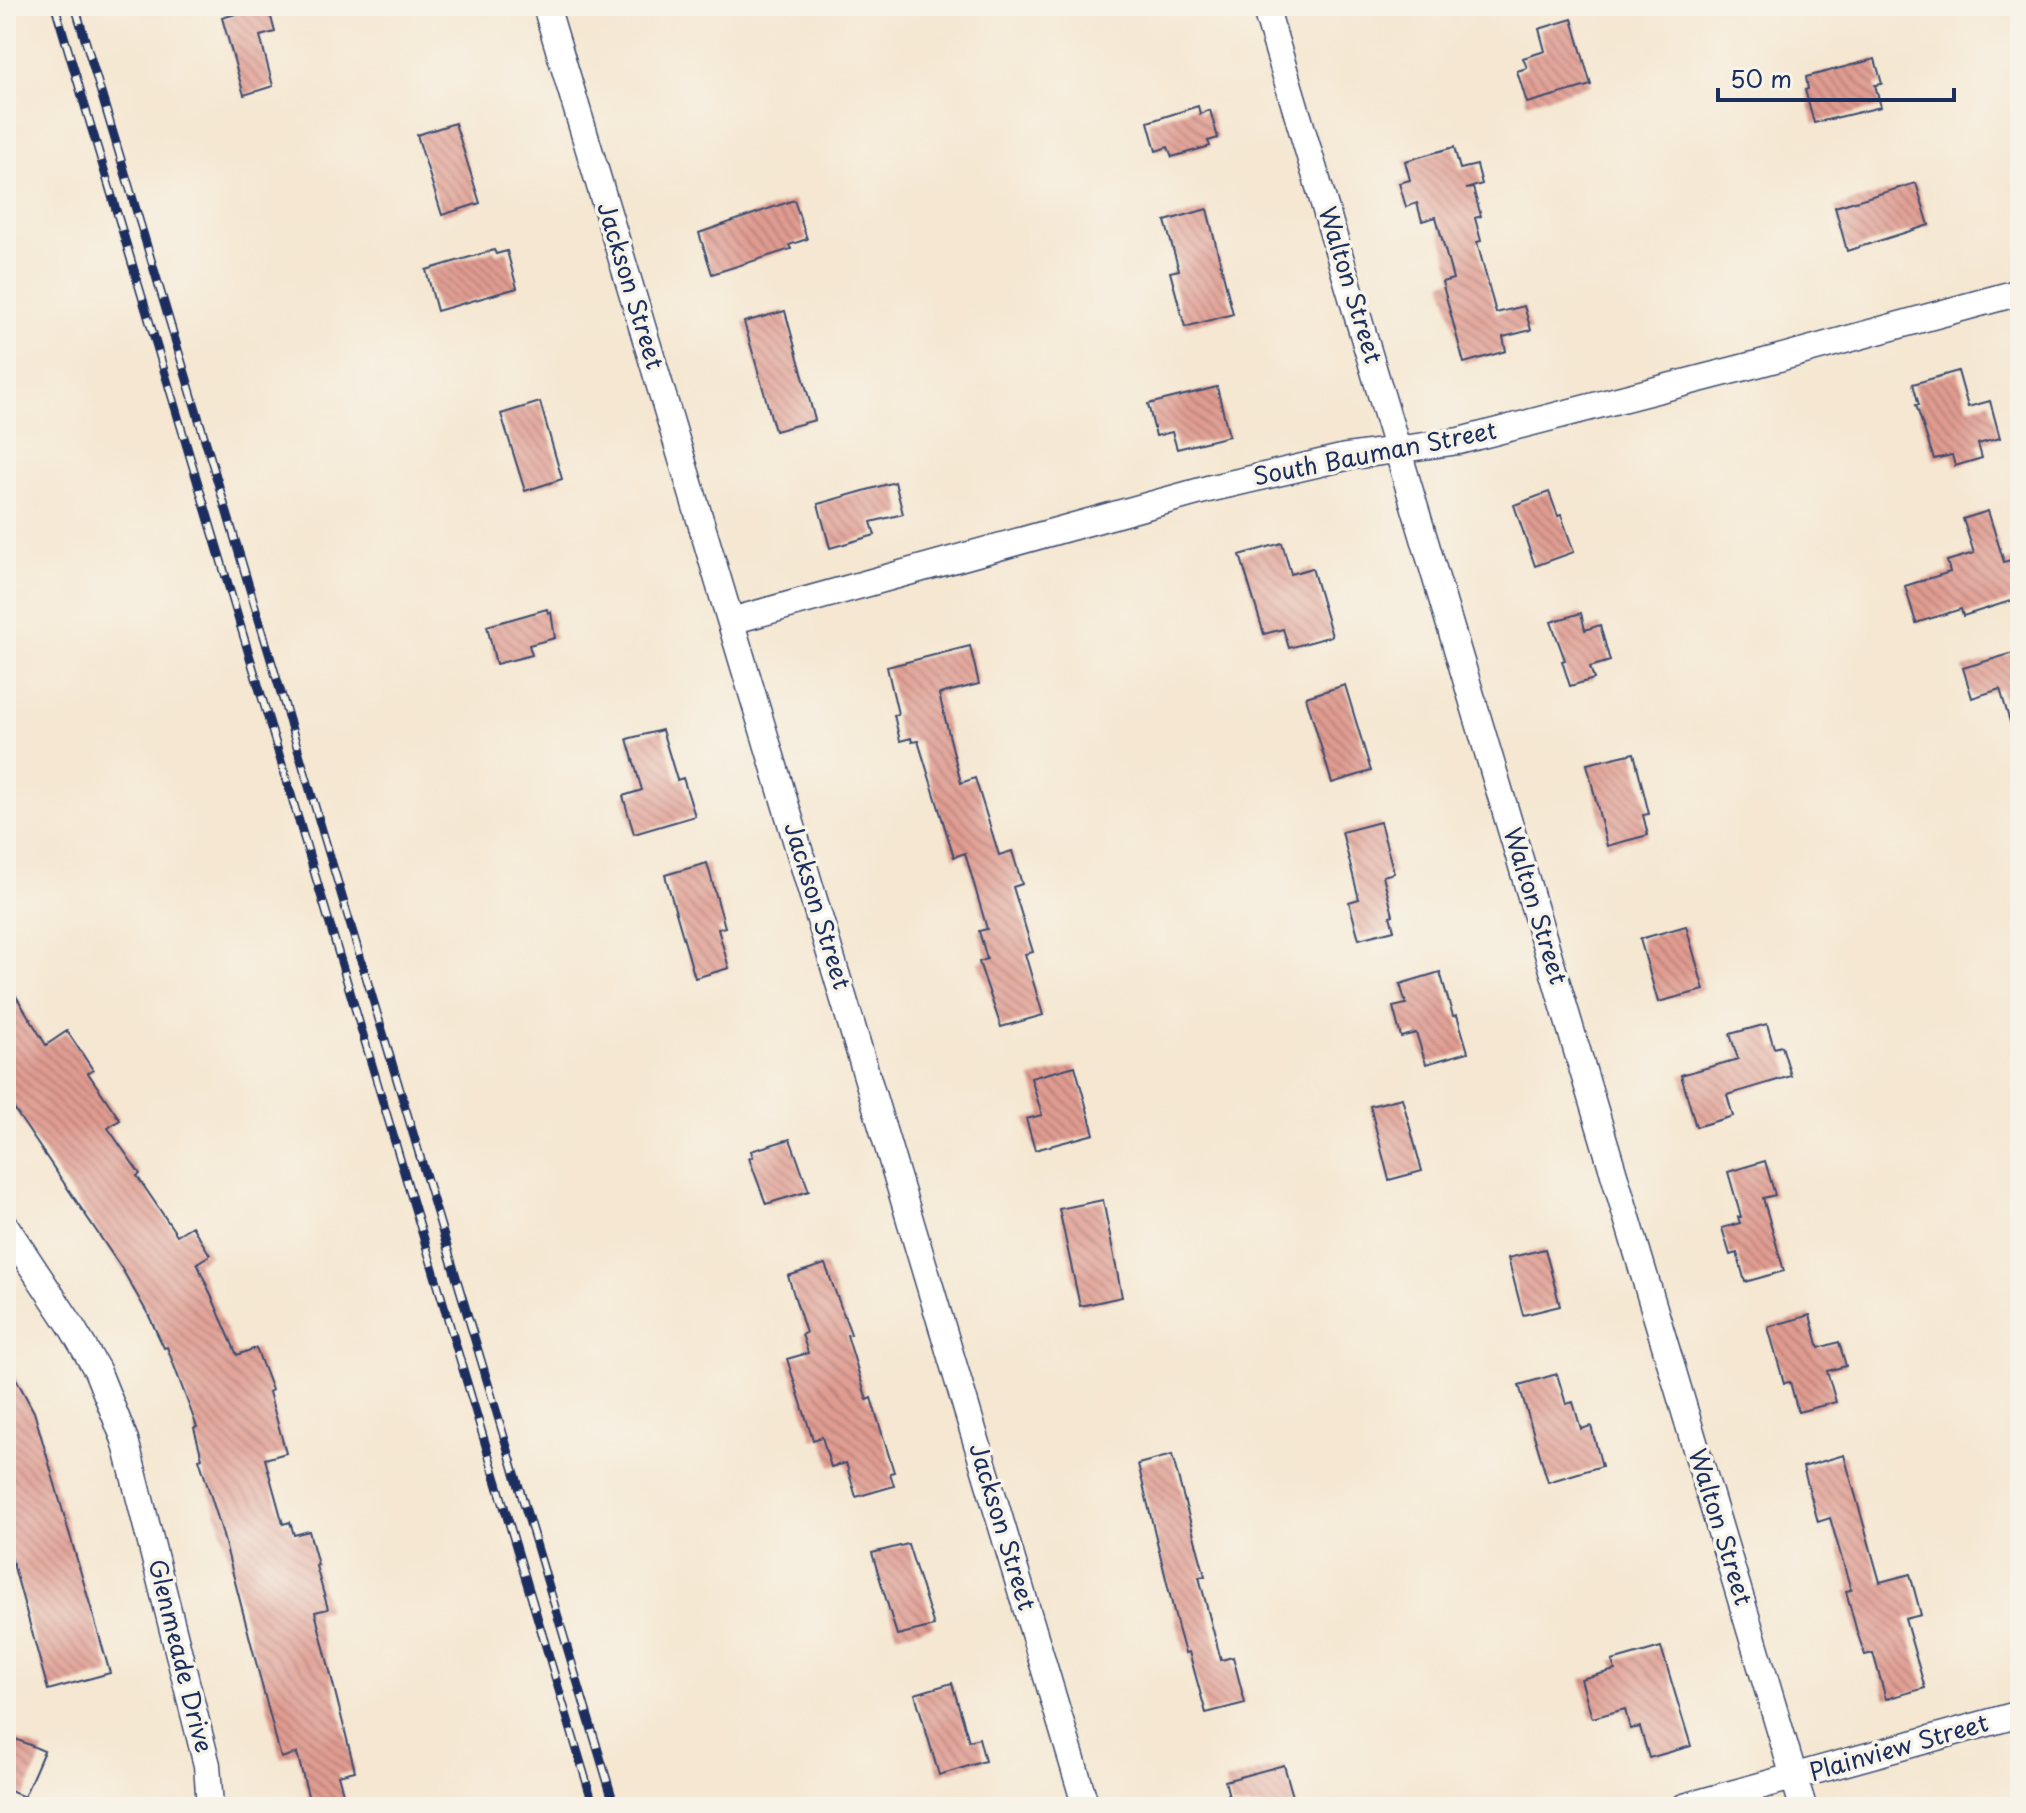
<svg xmlns="http://www.w3.org/2000/svg" width="2026" height="1813" font-family="'Playpen Sans',sans-serif">
	<style>
		.building { fill: url(#building-back-hatch) }
		.lines { fill: none; stroke-linecap: round; stroke-linejoin: round }
		.minor-casing { stroke: #3c4b6f; stroke-width: 29 }
		.minor { stroke: #fff; stroke-width: 26 }
		.rail-casing { stroke: #1b2f5e; stroke-width: 9 }
		.rail { stroke: #f7f3e8; stroke-width: 6; stroke-dasharray: 18; stroke-linecap: butt }
		.labels { text-anchor: middle; stroke-width: 7; stroke-linejoin: round; paint-order: stroke }
		.street-label { font-size: 24px; fill: #1b2f5e; stroke: #f7f3e8 }
	</style>
	<defs>
		<pattern id="building-back-hatch" width="6" height="6" patternUnits="userSpaceOnUse" patternTransform="scale(2)"><rect width="6" height="6" fill="#e09b90"/><path d="M-1 5l2 2M0 0l6 6M5-1l2 2" fill="none" stroke="#b57f79"/></pattern>
	</defs>
	<rect width="100%" height="100%" fill="#f7f3e8"/>
	<filter id="ink" filterUnits="userSpaceOnUse"><feTurbulence type="fractalNoise" baseFrequency=".0125" numOctaves="2"/><feDisplacementMap in="SourceGraphic" scale="16" xChannelSelector="R" yChannelSelector="G"/><feConvolveMatrix kernelMatrix="1 2 1 2 8 2 1 2 1" color-interpolation-filters="sRGB"/></filter>
	<filter id="wash" filterUnits="userSpaceOnUse"><feTurbulence type="fractalNoise" baseFrequency=".006" numOctaves="4" result="noise"/><feDisplacementMap in="SourceGraphic" scale="32" xChannelSelector="R" yChannelSelector="G"/><feGaussianBlur stdDeviation="1.8" result="paint"/><feColorMatrix in="noise" values="0 0 0 0 0 0 0 0 0 0 0 0 0 0 0 0 0 1.4 0 .05"/><feComposite in="paint" operator="in"/></filter>
	<g filter="url(#wash)">
		<rect width="100%" height="100%" fill="#f5e7d1"/>
		<g id="blocks">
			<path class="building" d="M 262,6 L 268,6 L 275,32 L 260,36 L 273,86 L 244,95 L 222,18 Z
				M 1572,19 L 1591,85 L 1527,103 L 1517,71 L 1527,68 L 1523,58 L 1545,51 L 1539,29 Z
				M 1875,59 L 1882,84 L 1875,85 L 1881,107 L 1814,123 L 1805,90 L 1808,89 L 1806,77 Z
				M 1198,106 L 1200,114 L 1210,110 L 1218,138 L 1208,141 L 1210,146 L 1172,157 L 1168,147 L 1156,151 L 1148,122 Z
				M 455,123 L 480,203 L 442,215 L 417,135 Z
				M 1454,147 L 1460,169 L 1477,165 L 1482,184 L 1466,189 L 1473,188 L 1481,216 L 1475,218 L 1481,241 L 1477,242 L 1496,313 L 1524,306 L 1531,330 L 1503,337 L 1506,351 L 1464,363 L 1442,282 L 1453,279 L 1436,217 L 1422,221 L 1417,203 L 1406,207 L 1399,183 L 1410,180 L 1405,161 Z
				M 1916,183 L 1929,225 L 1847,251 L 1835,207 Z
				M 794,200 L 807,239 L 789,245 L 791,249 L 712,274 L 699,233 Z
				M 1207,209 L 1233,314 L 1185,327 L 1170,272 L 1179,270 L 1165,221 Z
				M 494,250 L 496,254 L 507,251 L 517,288 L 437,311 L 426,270 Z
				M 785,311 L 815,420 L 775,431 L 744,322 Z
				M 1958,371 L 1968,407 L 1990,401 L 2000,438 L 1978,444 L 1982,458 L 1955,466 L 1952,455 L 1934,459 L 1916,405 L 1919,405 L 1913,384 Z
				M 1217,387 L 1229,436 L 1177,449 L 1172,432 L 1156,436 L 1148,404 Z
				M 540,402 L 562,479 L 525,491 L 501,414 Z
				M 895,482 L 903,514 L 871,522 L 875,535 L 830,548 L 818,504 Z
				M 1549,492 L 1558,516 L 1561,515 L 1574,552 L 1535,566 L 1514,505 Z
				M 1988,511 L 2004,562 L 2020,557 L 2020,598 L 1963,616 L 1961,609 L 1916,623 L 1905,586 L 1950,572 L 1947,561 L 1974,553 L 1963,519 Z
				M 1282,543 L 1291,574 L 1312,568 L 1332,636 L 1289,648 L 1283,629 L 1264,634 L 1240,555 Z
				M 547,609 L 548,613 L 551,612 L 555,638 L 529,645 L 532,655 L 496,664 L 487,626 Z
				M 1581,613 L 1585,630 L 1600,625 L 1610,661 L 1590,667 L 1594,679 L 1570,686 L 1562,661 L 1565,660 L 1551,622 Z
				M 970,646 L 979,684 L 939,694 L 961,783 L 975,778 L 999,855 L 1012,851 L 1022,884 L 1013,887 L 1033,952 L 1025,954 L 1043,1015 L 1001,1027 L 979,962 L 987,959 L 979,931 L 987,929 L 965,853 L 954,857 L 918,741 L 912,742 L 911,738 L 900,741 L 894,715 L 898,714 L 887,667 Z
				M 2020,651 L 2020,734 L 2014,735 L 2000,689 L 1972,698 L 1963,668 Z
				M 1345,685 L 1371,771 L 1332,783 L 1306,697 Z
				M 662,730 L 677,780 L 683,778 L 695,816 L 634,834 L 623,796 L 642,790 L 627,739 Z
				M 1634,753 L 1649,814 L 1643,815 L 1648,835 L 1607,846 L 1587,764 Z
				M 1380,822 L 1394,873 L 1383,876 L 1393,915 L 1390,916 L 1394,930 L 1359,939 L 1349,902 L 1359,899 L 1342,832 Z
				M 707,863 L 725,927 L 718,929 L 729,968 L 695,978 L 665,875 Z
				M 1686,926 L 1704,990 L 1658,1002 L 1640,939 Z
				M 1440,972 L 1453,1016 L 1457,1015 L 1468,1052 L 1426,1064 L 1416,1033 L 1401,1037 L 1393,1007 L 1406,1004 L 1400,984 Z
				M 6,980 L 46,1045 L 67,1031 L 93,1070 L 88,1073 L 120,1120 L 108,1128 L 140,1174 L 137,1176 L 177,1235 L 192,1226 L 210,1255 L 197,1263 L 237,1355 L 256,1348 L 272,1390 L 269,1392 L 286,1453 L 265,1459 L 283,1524 L 290,1522 L 294,1535 L 309,1531 L 318,1565 L 316,1566 L 328,1609 L 315,1612 L 355,1771 L 338,1775 L 347,1807 L 311,1807 L 297,1753 L 281,1758 L 221,1528 L 199,1459 L 202,1458 L 194,1428 L 197,1427 L 167,1347 L 164,1348 L 149,1316 L 122,1269 L 6,1097 Z
				M 1767,1024 L 1774,1048 L 1782,1046 L 1791,1076 L 1727,1095 L 1733,1116 L 1696,1127 L 1681,1075 L 1738,1059 L 1730,1034 Z
				M 1075,1066 L 1094,1134 L 1035,1150 L 1026,1119 L 1042,1115 L 1031,1078 Z
				M 1402,1098 L 1422,1171 L 1389,1180 L 1370,1106 Z
				M 790,1139 L 809,1191 L 766,1204 L 749,1158 L 753,1157 L 751,1151 Z
				M 1765,1161 L 1775,1195 L 1763,1198 L 1784,1271 L 1745,1282 L 1737,1253 L 1730,1255 L 1722,1228 L 1740,1223 L 1738,1217 L 1741,1217 L 1728,1172 Z
				M 1103,1200 L 1122,1297 L 1080,1306 L 1059,1209 Z
				M 1545,1249 L 1560,1306 L 1523,1315 L 1508,1258 Z
				M 825,1264 L 851,1334 L 847,1335 L 867,1400 L 871,1398 L 894,1472 L 890,1473 L 894,1486 L 856,1497 L 846,1463 L 831,1467 L 822,1437 L 813,1440 L 787,1359 L 808,1353 L 802,1334 L 806,1333 L 788,1276 Z
				M 1810,1315 L 1819,1348 L 1839,1342 L 1846,1366 L 1827,1371 L 1836,1402 L 1798,1412 L 1790,1382 L 1784,1383 L 1768,1327 Z
				M 6,1360 L 34,1412 L 110,1673 L 48,1690 L 6,1538 Z
				M 1557,1374 L 1566,1404 L 1573,1402 L 1581,1429 L 1591,1426 L 1602,1466 L 1548,1482 L 1519,1385 Z
				M 1172,1455 L 1205,1576 L 1199,1577 L 1221,1660 L 1233,1657 L 1245,1703 L 1206,1713 L 1189,1652 L 1185,1653 L 1178,1628 L 1138,1464 Z
				M 1844,1455 L 1880,1582 L 1910,1574 L 1921,1615 L 1905,1619 L 1925,1688 L 1886,1699 L 1873,1653 L 1865,1655 L 1857,1632 L 1846,1591 L 1851,1590 L 1830,1518 L 1818,1522 L 1803,1467 Z
				M 908,1544 L 934,1626 L 897,1635 L 872,1553 Z
				M 1661,1647 L 1691,1746 L 1649,1758 L 1640,1727 L 1630,1729 L 1625,1709 L 1592,1718 L 1581,1679 L 1615,1670 L 1612,1661 Z
				M 952,1683 L 969,1741 L 979,1738 L 985,1761 L 939,1775 L 915,1694 Z
				M 6,1735 L 44,1751 L 24,1797 L 6,1789 Z
				M 1284,1765 L 1296,1807 L 1232,1807 L 1225,1781 Z"/>
		</g>
	</g>
	<g filter="url(#ink)">
		<use href="#blocks" fill-opacity="0" stroke="#3c4b6f" stroke-width="2"/>
		<g class="lines">
			<defs>
				<path id="minor" d="M 546,6 L 1086,1807
					M 1265,6 L 1803,1807
					M 731,621 L 1208,489 L 1346,457 L 1459,441 L 1757,364 L 2020,292
					M 6,1227 L 70,1324 L 97,1370 L 125,1440 L 207,1765 L 210,1807
					M 1684,1807 L 2020,1714"/>
			</defs>
			<use href="#minor" class="minor-casing"/>
			<use href="#minor" class="minor"/>
			<defs>
				<path id="rail" d="M 55,6 L 594,1807
					M 75,6 L 615,1807"/>
			</defs>
			<use href="#rail" class="rail-casing"/>
			<use href="#rail" class="rail"/>
		</g>
	</g>
	<g class="labels">
		<g class="street-label">
			<text transform="translate(1350 285) rotate(73)" y="8">Walton Street</text>
			<text transform="translate(630 286) rotate(73)" y="8">Jackson Street</text>
			<text transform="translate(1375 454) rotate(-11)" y="8">South Bauman Street</text>
			<text transform="translate(817 906) rotate(73)" y="8">Jackson Street</text>
			<text transform="translate(1535 906) rotate(73)" y="8">Walton Street</text>
			<text transform="translate(1002 1527) rotate(73)" y="8">Jackson Street</text>
			<text transform="translate(1720 1527) rotate(73)" y="8">Walton Street</text>
			<text transform="translate(180 1656) rotate(76)" y="8">Glenmeade Drive</text>
			<text transform="translate(1899 1748) rotate(-16)" y="8">Plainview Street</text>
		</g>
	</g>
	<rect width="2026" height="1813" fill="none" stroke="#f7f3e8" stroke-width="32"/>
	<path d="M1718 88v12h236v-12" fill="none" stroke="#1b2f5e" stroke-width="4"/>
	<text x="1730" y="88" font-size="24" fill="#1b2f5e" stroke="#f7f3e8" stroke-width="6" paint-order="stroke">50 m</text>
</svg>
